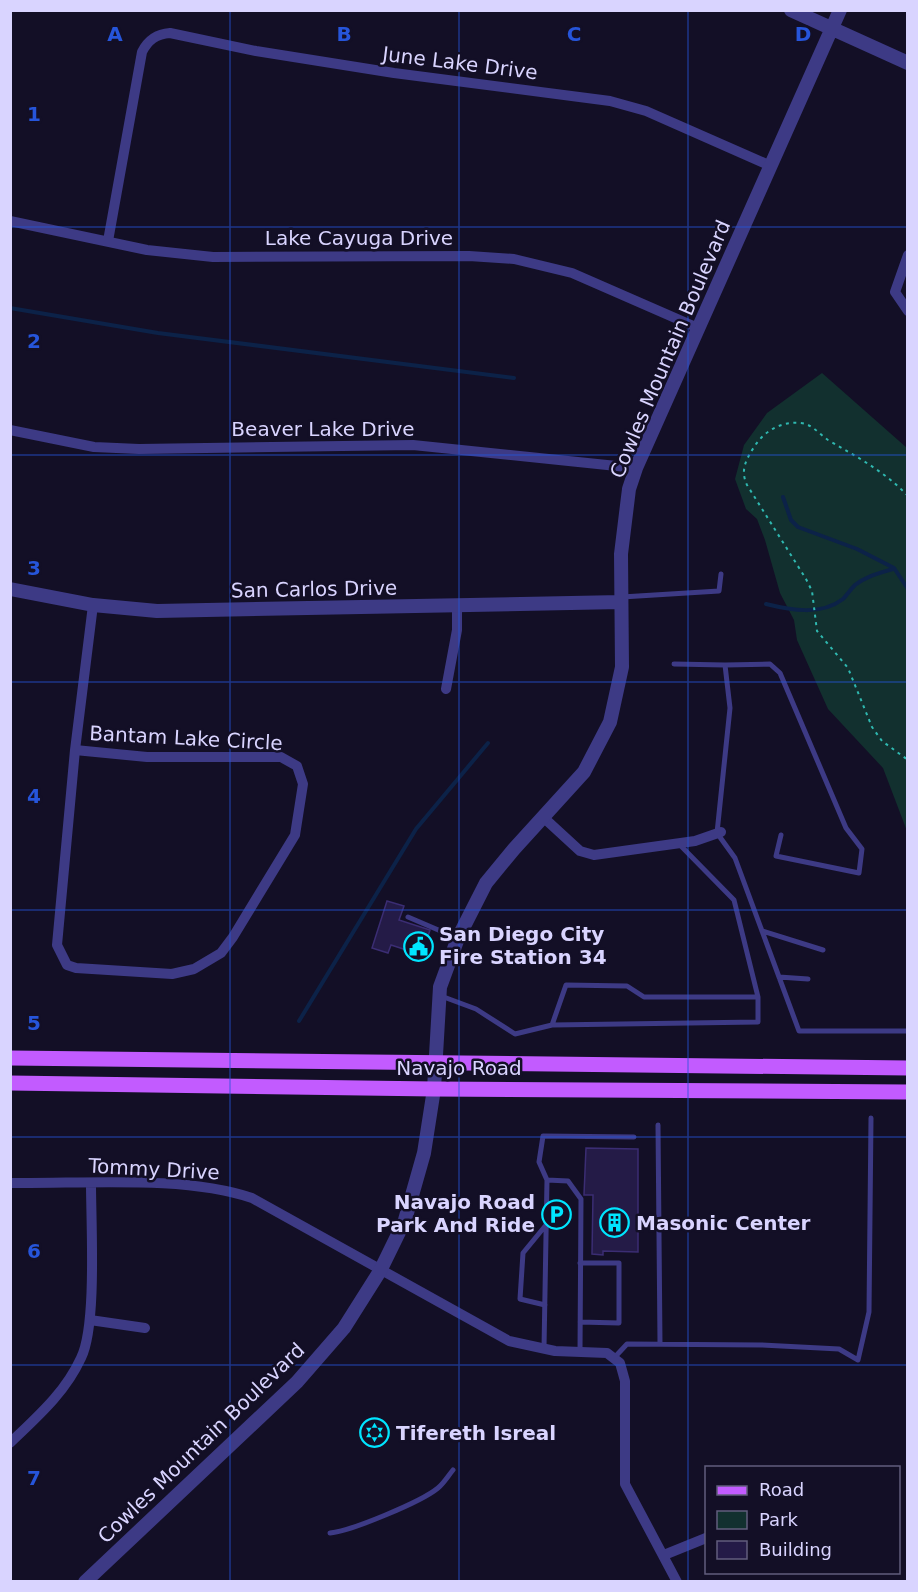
<svg xmlns="http://www.w3.org/2000/svg" width="918" height="1592" font-family="'DejaVu Sans',sans-serif">
	<style>
		.green { fill: #12302f }
		.lines { fill: none; stroke-linecap: round; stroke-linejoin: round }
		.stream { stroke: #0c2248; stroke-width: 4 }
		.building { fill: #241b47; stroke: #3b2d73; stroke-width: 1.5 }
		.path { stroke: #2fb8b0; stroke-width: 2; stroke-dasharray: 3 4.5; stroke-linecap: butt }
		.service { stroke: #3d3a85; stroke-width: 5 }
		.minor { stroke: #3d3a85; stroke-width: 10 }
		.tertiary { stroke: #3d3a85; stroke-width: 14 }
		.primary { stroke: #c25bff; stroke-width: 15 }
		.grid { fill: none; stroke: #2655da; stroke-width: 1.5; stroke-opacity: 0.55 }
		.labels { text-anchor: middle; stroke-width: 5; stroke-linejoin: round; paint-order: stroke }
		.street-label { font-size: 20px; fill: #d9d4ff; stroke: #130f26 }
		.poi-label { font-size: 20px; font-weight: bold; fill: #d9d4ff; stroke: #130f26; text-anchor: start }
		.grid-label { font-size: 20px; text-anchor: middle; font-weight: bold; fill: #2655da; stroke: #130f26; stroke-width: 5; stroke-linejoin: round; paint-order: stroke }
	</style>
	<rect width="100%" height="100%" fill="#130f26"/>
	<path class="green" d="M 822,373 L 907,448 L 907,831 L 883,768 L 828,709 L 797,640 L 794,620 L 780,593 L 765,540 L 757,519 L 746,509 L 735,479 L 744,445 L 767,413 Z"/>
	<g class="lines">
		<path class="stream" d="M 10,308 L 158,333 L 514,378
			M 783,497 L 791,520 L 798,527 L 857,549 L 894,568 L 908,589
			M 766,604 C 790,610 821,616 843,599 C 847,595 850,590 855,585 C 866,576 880,573 893,569
			M 299,1021 L 416,829 L 488,743"/>
	</g>
	<path class="building" d="M 387,901 L 404,906 L 399,920 L 430,930 L 422,955 L 391,945 L 388,953 L 372,948 Z
		M 586,1148 L 638,1149 L 638,1252 L 603,1251 L 603,1255 L 592,1254 L 593,1195 L 584,1195 Z"/>
	<g class="lines">
		<path class="path" d="M 908,496 C 884,471 857,457 828,440 C 819,434 812,424 801,423 C 782,421 765,430 754,447 C 746,460 740,470 747,485 L 806,579 L 812,591 L 817,631 L 848,668 L 872,727 L 882,741 L 908,760"/>
		<path class="service" d="M 622,597 L 719,591 L 721,574
			M 674,664 L 725,665 L 730,708 L 717,833 L 735,858 L 799,1031 L 908,1031
			M 725,665 L 770,664 L 780,673 L 846,828 L 862,849 L 859,873 L 776,856 L 781,835
			M 679,844 L 734,900 L 758,997
			M 408,917 L 457,938
			M 762,931 L 823,950
			M 779,977 L 808,979
			M 441,996 L 476,1009 L 515,1034 L 552,1025 L 758,1022 L 758,997 L 644,997 L 627,986 L 566,985 L 552,1025
			M 658,1125 L 660,1343
			M 547,1180 L 568,1181 L 581,1199 L 580,1352
			M 545,1305 L 520,1299 L 523,1253 L 546,1225
			M 580,1322 L 619,1323 L 619,1263 L 580,1263
			M 544,1348 L 547,1180 L 539,1162 L 543,1136 L 634,1137
			M 614,1358 L 627,1344 L 762,1345 L 839,1349 L 858,1360 L 869,1312 L 871,1118
			M 330,1533 C 351,1531 421,1502 438,1488 C 444,1483 448,1476 453,1470"/>
		<path class="minor" d="M 10,221 L 147,250 L 213,257 L 469,256 L 514,259 L 572,273 L 698,328
			M 108,241 L 142,52 C 148,40 156,34 170,33 L 256,51 L 394,73 L 610,101 L 646,111 L 771,166
			M 908,255 L 895,292 L 908,311
			M 10,430 L 94,447 L 139,449 L 413,445 L 636,468
			M 446,689 L 457,630 L 457,606
			M 75,750 L 147,757 L 281,757 L 297,766 L 303,784 L 295,835 L 233,937 L 221,953 L 194,969 L 172,974 L 76,968 L 67,965 L 57,945 L 75,750 L 93,605
			M 543,817 L 580,851 L 594,855 L 695,841 L 721,832
			M 10,1183 C 85,1184 183,1175 252,1198 L 509,1341 L 555,1351 L 607,1353 L 620,1363 L 625,1381 L 625,1484 L 677,1582
			M 90,1320 L 145,1328
			M 10,1443 C 37,1417 65,1393 81,1358 C 97,1326 91,1224 91,1184
			M 664,1555 L 706,1538"/>
		<path class="tertiary" d="M 791,10 L 908,63
			M 10,589 L 93,605 L 157,611 L 621,602
			M 85,1582 L 297,1382 L 344,1328 L 380,1271 L 405,1220 L 424,1153 L 434,1089 L 440,987 L 458,938 L 486,883 L 514,849 L 584,772 L 610,722 L 622,667 L 621,554 L 629,489 L 636,468 L 840,10"/>
		<path class="primary" d="M 10,1058 L 908,1068
			M 10,1083 L 434,1089 L 908,1092"/>
	</g>
	<path class="grid" d="M 230,10 L 230,1582M 459,10 L 459,1582M 688,10 L 688,1582M 10,227 L 908,227M 10,455 L 908,455M 10,682 L 908,682M 10,910 L 908,910M 10,1137 L 908,1137M 10,1365 L 908,1365"/>
	<defs>
		<symbol id="civic-ring" viewBox="-11 -11 22 22"><circle r="9.5" fill="#130f26" stroke="#00e5ff" stroke-width="1.5"/><path d="M-.6-6.5H3V-4.5H.6V-3L4-1V1h2V6H-6V1h2V-1L-.6-3ZM-1.2 2.5V6h2.4V2.5Z" fill="#00e5ff"/></symbol>
		<symbol id="parking-ring" viewBox="-11 -11 22 22"><circle r="9.5" fill="#130f26" stroke="#00e5ff" stroke-width="1.5"/><path d="M-3.5-5.5H1a3.5 3.5 0 0 1 0 7H-1V5.5H-3.5ZM-1-3.4V-.6H.8a1.4 1.4 0 0 0 0-2.8Z" fill="#00e5ff"/></symbol>
		<symbol id="building-ring" viewBox="-11 -11 22 22"><circle r="9.5" fill="#130f26" stroke="#00e5ff" stroke-width="1.5"/><path d="M-4-6H4V6H1V3H-1V6H-4ZM-2.5-4.3h1.7v1.8h-1.7ZM.8-4.3h1.7v1.8H.8ZM-2.5-1h1.7V.8h-1.7ZM.8-1h1.7V.8H.8Z" fill="#00e5ff"/></symbol>
		<symbol id="synagogue-ring" viewBox="-11 -11 22 22"><circle r="9.5" fill="#130f26" stroke="#00e5ff" stroke-width="1.5"/><path d="M0-6.5L5.6 3.2H-5.6ZM0 6.5L5.6-3.2H-5.6Z" fill="#00e5ff"/></symbol>
	</defs>
	<g fill-rule="evenodd">
		<use href="#civic-ring" x="402" y="930" width="33" height="33"/>
		<use href="#parking-ring" x="540" y="1198" width="33" height="33"/>
		<use href="#building-ring" x="598" y="1206" width="33" height="33"/>
		<use href="#synagogue-ring" x="358" y="1416" width="33" height="33"/>
	</g>
	<g class="labels">
		<g class="street-label">
			<text transform="translate(460 63) rotate(7)" y="7">June Lake Drive</text>
			<text x="359" y="245">Lake Cayuga Drive</text>
			<text transform="translate(670 349) rotate(-67)" y="7">Cowles Mountain Boulevard</text>
			<text x="323" y="436">Beaver Lake Drive</text>
			<text transform="translate(314 589) rotate(-1)" y="7">San Carlos Drive</text>
			<text transform="translate(186 738) rotate(3)" y="7">Bantam Lake Circle</text>
			<text x="459" y="1075">Navajo Road</text>
			<text transform="translate(154 1169) rotate(3)" y="7">Tommy Drive</text>
			<text transform="translate(201 1443) rotate(-44)" y="7">Cowles Mountain Boulevard</text>
		</g>
		<g class="poi-label">
			<text x="439" y="941">San Diego City<tspan x="439" dy="23">Fire Station 34</tspan></text>
			<text x="535" y="1209" text-anchor="end">Navajo Road<tspan x="535" dy="23">Park And Ride</tspan></text>
			<text x="636" y="1230">Masonic Center</text>
			<text x="396" y="1440">Tifereth Isreal</text>
		</g>
	</g>
	<g class="grid-label">
		<text x="115" y="41">A</text>
		<text x="344" y="41">B</text>
		<text x="574" y="41">C</text>
		<text x="803" y="41">D</text>
		<text x="34" y="121">1</text>
		<text x="34" y="348">2</text>
		<text x="34" y="575">3</text>
		<text x="34" y="803">4</text>
		<text x="34" y="1030">5</text>
		<text x="34" y="1258">6</text>
		<text x="34" y="1485">7</text>
	</g>
	<rect width="918" height="1592" fill="none" stroke="#d9d4ff" stroke-width="24"/>
	<rect x="705" y="1466" width="195" height="108" fill="#130f26" stroke="#625e7d" stroke-width="1.5"/>
	<rect x="717" y="1486" width="30" height="9" fill="#c25bff" stroke="#625e7d" stroke-width="1.5"/>
	<text x="759" y="1496" font-size="18" fill="#d9d4ff">Road</text>
	<rect x="717" y="1511" width="30" height="18" fill="#12302f" stroke="#625e7d" stroke-width="1.5"/>
	<text x="759" y="1526" font-size="18" fill="#d9d4ff">Park</text>
	<rect x="717" y="1541" width="30" height="18" fill="#241b47" stroke="#625e7d" stroke-width="1.5"/>
	<text x="759" y="1556" font-size="18" fill="#d9d4ff">Building</text>
</svg>
